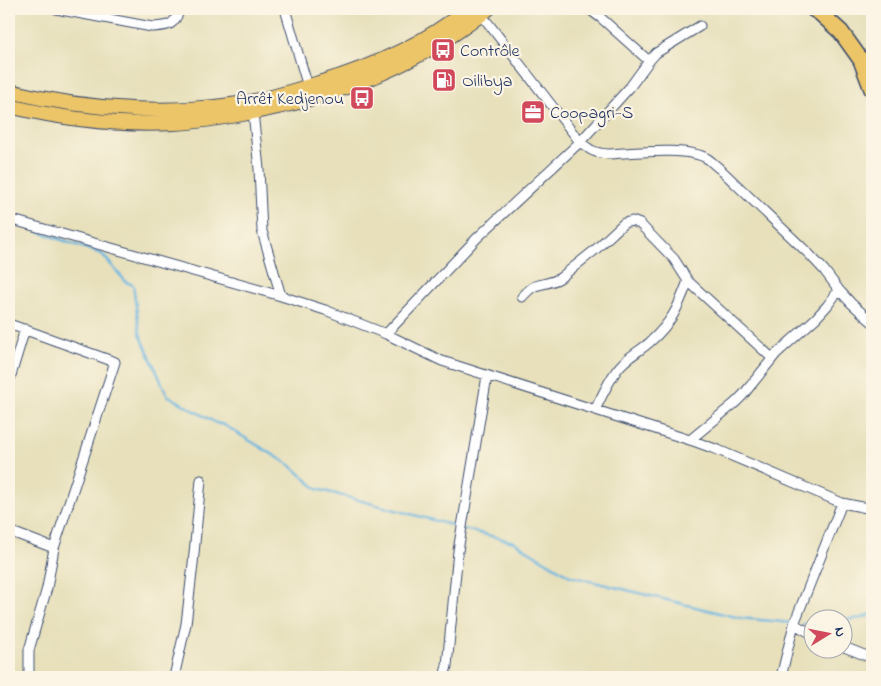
<svg xmlns="http://www.w3.org/2000/svg" width="881" height="686" font-family="'Indie Flower',sans-serif">
	<style>
		.lines { fill: none; stroke-linecap: round; stroke-linejoin: round }
		.stream { stroke: #66b4e0; stroke-width: 2.5 }
		.minor-casing { stroke: #3a4a6c; stroke-width: 11 }
		.primary-casing { stroke: #3a4a6c; stroke-width: 16 }
		.trunk-casing { stroke: #3a4a6c; stroke-width: 18 }
		.minor { stroke: #fff; stroke-width: 9 }
		.primary { stroke: #ecc569; stroke-width: 14 }
		.trunk { stroke: #ecc569; stroke-width: 15 }
		.labels { text-anchor: middle; stroke-width: 4.5; stroke-linejoin: round; paint-order: stroke }
		.poi-label { font-size: 18px; fill: #1b2f5e; stroke: #fcf5e5; text-anchor: start }
	</style>
	<rect width="100%" height="100%" fill="#fcf5e5"/>
	<filter id="ink" filterUnits="userSpaceOnUse"><feTurbulence type="fractalNoise" baseFrequency=".02" numOctaves="2"/><feDisplacementMap in="SourceGraphic" scale="10" xChannelSelector="R" yChannelSelector="G"/><feConvolveMatrix kernelMatrix="1 2 1 2 8 2 1 2 1" color-interpolation-filters="sRGB"/></filter>
	<filter id="wash" filterUnits="userSpaceOnUse"><feTurbulence type="fractalNoise" baseFrequency=".0096" numOctaves="4" result="noise"/><feDisplacementMap in="SourceGraphic" scale="20" xChannelSelector="R" yChannelSelector="G"/><feGaussianBlur stdDeviation="1.12" result="paint"/><feColorMatrix in="noise" values="0 0 0 0 0 0 0 0 0 0 0 0 0 0 0 0 0 1.4 0 .05"/><feComposite in="paint" operator="in"/></filter>
	<g filter="url(#wash)">
		<rect width="100%" height="100%" fill="#e7e0bb"/>
		<g class="lines">
			<path class="stream" d="M 37,231 L 102,254 L 126,282 L 133,285 L 140,334 L 167,395 L 216,423 L 224,425 L 290,465 L 317,489 L 459,527
				M 464,529 L 514,542 L 570,576 L 740,618 L 792,623
				M 844,620 L 862,618 L 872,614
				M 803,624 L 814,625"/>
		</g>
	</g>
	<g filter="url(#ink)">
		<g class="lines">
			<defs>
				<path id="minor" d="M 56,9 L 152,27 C 169,26 174,26 180,9
					M 285,9 L 308,87
					M 589,9 L 601,18 L 649,61 L 656,53 L 700,26
					M 481,14 L 580,142 C 590,150 594,153 608,154 C 633,153 687,146 708,159 C 712,162 716,166 720,169 L 809,254 L 824,270 L 839,290 L 851,303 L 872,322
					M 253,112 L 259,169 L 262,231 L 281,296 L 325,310 L 386,334 L 442,361 L 696,442 L 718,450 L 842,503 L 872,509
					M 9,219 L 281,296
					M 522,297 C 526,293 530,288 535,286 C 544,283 552,283 560,278 L 595,250 L 624,223 L 632,221 L 640,224 L 674,259 L 688,281 L 772,358
					M 9,324 L 115,362 L 54,548 L 9,531
					M 386,334 L 477,238 L 580,142 L 630,87 L 649,61
					M 9,382 L 25,329
					M 595,410 C 602,396 612,373 623,363 C 631,355 641,350 650,342 C 672,322 678,308 688,281
					M 690,440 L 735,403 L 743,395 L 776,354 L 816,318 L 827,306 L 839,290
					M 794,624 L 814,635
					M 844,647 L 872,658
					M 29,677 L 29,650 L 47,588 L 54,548
					M 174,677 L 186,624 L 193,564 L 201,480
					M 444,677 L 447,666 L 458,551 L 487,376
					M 781,677 L 794,624 L 842,503"/>
				<path id="primary" d="M 9,91 C 89,111 183,117 265,99 C 283,94 301,89 319,83 C 373,67 424,44 468,9
					M 9,106 C 63,119 119,126 174,123 C 197,122 220,118 242,114 C 331,99 417,66 488,9"/>
				<path id="trunk" d="M 813,9 L 820,13 L 841,32 L 861,60 L 872,89"/>
			</defs>
			<use href="#minor" class="minor-casing"/>
			<use href="#primary" class="primary-casing"/>
			<use href="#trunk" class="trunk-casing"/>
			<use href="#minor" class="minor"/>
			<use href="#primary" class="primary"/>
			<use href="#trunk" class="trunk"/>
		</g>
	</g>
	<defs>
		<symbol id="bus-square" viewBox="-11 -11 22 22"><rect x="-9" y="-9" width="18" height="18" rx="4" fill="#d1495b" stroke="#fcf5e5"/><path d="M-5-6H5V4H4V6H2V4H-2V6H-4V4H-5ZM-3.5-4V0h7V-4ZM-3.5 1.2v1.5H-2V1.2ZM2 1.2v1.5H3.5V1.2Z" fill="#fff"/></symbol>
		<symbol id="fuel-square" viewBox="-11 -11 22 22"><rect x="-9" y="-9" width="18" height="18" rx="4" fill="#d1495b" stroke="#fcf5e5"/><path d="M-5.5-6h7V0h2V4h1.3V-2.5L3-4.5l.8-.8L6-3V5H2.5V1h-1V6h-7ZM-4.2-4.7v3.2H.2V-4.7Z" fill="#fff"/></symbol>
		<symbol id="office-square" viewBox="-11 -11 22 22"><rect x="-9" y="-9" width="18" height="18" rx="4" fill="#d1495b" stroke="#fcf5e5"/><path d="M-6-3h4V-5.5h4V-3h4V5H-6ZM-1-4.5V-3h2v-1.5ZM-6 0V1H6V0Z" fill="#fff"/></symbol>
	</defs>
	<g fill-rule="evenodd">
		<use href="#bus-square" x="429" y="36" width="28" height="28"/>
		<use href="#fuel-square" x="430" y="66" width="28" height="28"/>
		<use href="#bus-square" x="348" y="84" width="28" height="28"/>
		<use href="#office-square" x="519" y="98" width="28" height="28"/>
	</g>
	<g class="labels">
		<g class="poi-label">
			<text x="460" y="56">Contrôle</text>
			<text x="462" y="86">Oilibya</text>
			<text x="344" y="104" text-anchor="end">Arrêt Kedjenou</text>
			<text x="550" y="118">Coopagri-S</text>
		</g>
	</g>
	<rect width="881" height="686" fill="none" stroke="#fcf5e5" stroke-width="30"/>
	<g transform="translate(828 634) rotate(80)"><circle r="24" fill="#fcf5e5" stroke="#a2a6af"/>
	<path d="M0-4L9 19L0 12L-9 19Z" fill="#d1495b"/>
	<text y="-8" font-size="14" font-weight="bold" text-anchor="middle" fill="#1b2f5e">N</text>
	</g>
</svg>
